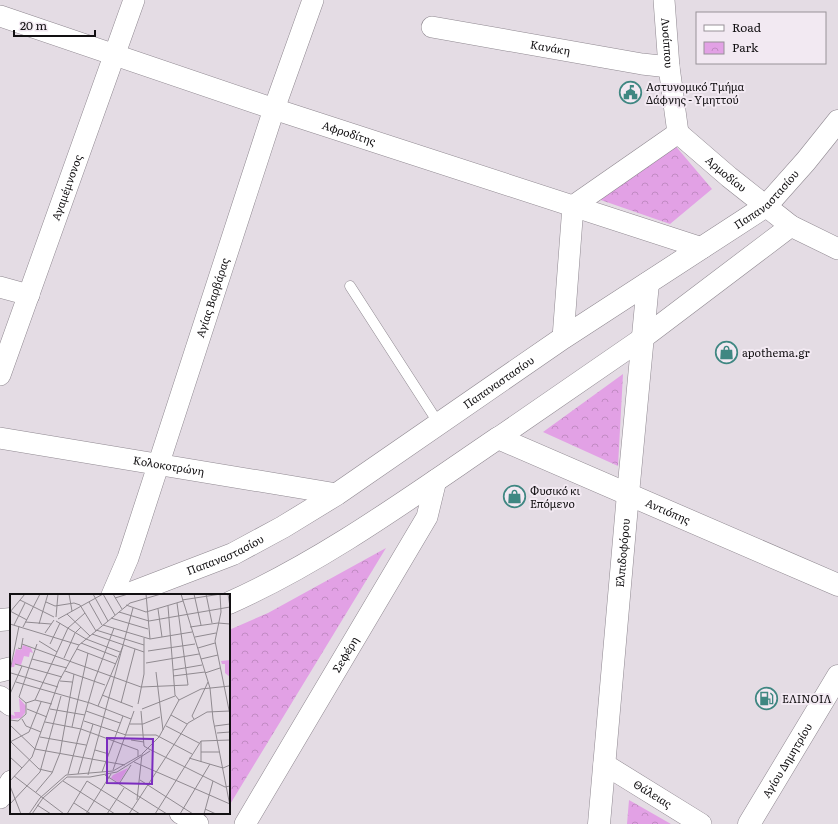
<svg xmlns="http://www.w3.org/2000/svg" width="838" height="824" font-family="Literata,serif">
	<style>
		.park { fill: url(#park-crowns) }
		.lines { fill: none; stroke-linecap: round; stroke-linejoin: round }
		.lane-casing { stroke: #8f8890; stroke-width: 11 }
		.street-casing { stroke: #8f8890; stroke-width: 22 }
		.secondary-casing { stroke: #8f8890; stroke-width: 23 }
		.lane { stroke: #fff; stroke-width: 10 }
		.street { stroke: #fff; stroke-width: 21 }
		.secondary { stroke: #fff; stroke-width: 22 }
		.labels { text-anchor: middle; stroke-width: 4; stroke-linejoin: round; paint-order: stroke }
		.street-label { font-size: 11px; fill: #121012; stroke: #f2e9f2 }
		.poi-label { font-size: 11px; fill: #121012; stroke: #f2e9f2; text-anchor: start }
		.inset-road { fill: none; stroke: #908a90; stroke-width: 1 }
		.view { fill: #7b2cbf; fill-opacity: 0.15; stroke: #7b2cbf; stroke-width: 2 }
		.inset-edge { fill: none; stroke: #121012; stroke-width: 2 }
	</style>
	<defs>
		<pattern id="park-crowns" width="20" height="18" patternUnits="userSpaceOnUse"><rect width="20" height="18" fill="#e2a1e5"/><path d="M2 6a3 3 0 1 1 6 0M12 15a3 3 0 1 1 6 0" fill="none" stroke="#c18ac3"/></pattern>
	</defs>
	<rect width="100%" height="100%" fill="#e4dce4"/>
	<path class="park" d="M 673,143 L 712,189 L 670,224 L 595,198 Z
		M 623,374 L 618,466 L 543,432 Z
		M 386,548 L 229,806 L 229,630 L 268,613 Z
		M 629,800 L 671,824 L 627,824 Z"/>
	<g class="lines">
		<defs>
			<path id="lane" d="M 350,286 L 439,424"/>
			<g id="street">
				<path id="s1" d="M 664,0 L 669,67 L 678,133"/>
				<path id="s2" d="M 0,16 L 274,109 L 702,248"/>
				<path id="s3" d="M 432,27 L 642,64 L 669,67"/>
				<path id="s4" d="M 678,133 L 729,177 L 791,226 L 838,249"/>
				<path d="M 573,206 L 678,133"/>
				<path d="M 0,287 L 29,295"/>
				<path d="M 563,338 L 573,206"/>
				<path id="s5" d="M 0,375 L 134,0"/>
				<path id="s6" d="M 0,438 L 337,494"/>
				<path d="M 498,438 L 643,338 L 791,226"/>
				<path id="s7" d="M 112,595 L 128,558 L 274,109 L 313,0"/>
				<path id="s8" d="M 604,764 L 701,824"/>
				<path d="M 0,798 L 11,781"/>
				<path d="M 180,813 L 198,824"/>
				<path id="s9" d="M 245,824 L 427,517 L 436,480"/>
			</g>
			<g id="secondary">
				<path id="s10" d="M 126,595 L 233,554 L 283,527 L 337,494 L 563,338 L 766,206 L 806,161 L 838,121"/>
				<path id="s11" d="M 229,603 C 325,560 411,497 498,438 L 838,585"/>
				<path d="M 0,620 L 11,619"/>
				<path d="M 0,671 L 11,668"/>
				<path d="M 0,697 L 11,705"/>
				<path id="s12" d="M 599,824 L 628,494 L 648,283"/>
				<path id="s13" d="M 749,824 L 838,676"/>
			</g>
		</defs>
		<use href="#lane" class="lane-casing"/>
		<use href="#street" class="street-casing"/>
		<use href="#secondary" class="secondary-casing"/>
		<use href="#lane" class="lane"/>
		<use href="#street" class="street"/>
		<use href="#secondary" class="secondary"/>
	</g>
	<defs>
		<symbol id="civic-ring" viewBox="-11 -11 22 22"><circle r="9.5" fill="#f2e9f2" stroke="#3f8782" stroke-width="1.5"/><path d="M-.6-6.5H3V-4.5H.6V-3L4-1V1h2V6H-6V1h2V-1L-.6-3ZM-1.2 2.5V6h2.4V2.5Z" fill="#3f8782"/></symbol>
		<symbol id="shop-ring" viewBox="-11 -11 22 22"><circle r="9.5" fill="#f2e9f2" stroke="#3f8782" stroke-width="1.5"/><path d="M-5-2.5h2.3a2.7 3.5 0 0 1 5.4 0H5L5.5 6h-11ZM-1.5-2.5h3a1.5 2.3 0 0 0-3 0Z" fill="#3f8782"/></symbol>
		<symbol id="fuel-ring" viewBox="-11 -11 22 22"><circle r="9.5" fill="#f2e9f2" stroke="#3f8782" stroke-width="1.5"/><path d="M-5.5-6h7V0h2V4h1.3V-2.5L3-4.5l.8-.8L6-3V5H2.5V1h-1V6h-7ZM-4.2-4.7v3.2H.2V-4.7Z" fill="#3f8782"/></symbol>
	</defs>
	<g fill-rule="evenodd">
		<use href="#civic-ring" x="618" y="80" width="25" height="25"/>
		<use href="#shop-ring" x="714" y="340" width="25" height="25"/>
		<use href="#shop-ring" x="502" y="484" width="25" height="25"/>
		<use href="#fuel-ring" x="754" y="686" width="25" height="25"/>
	</g>
	<g class="labels">
		<g class="street-label">
			<text dy="4" stroke="none"><textPath href="#s1" startOffset="43">Λυσίππου</textPath></text>
			<text dy="4" stroke="none"><textPath href="#s3" startOffset="120">Κανάκη</textPath></text>
			<text dy="4" stroke="none"><textPath href="#s2" startOffset="368">Αφροδίτης</textPath></text>
			<text dy="4" stroke="none"><textPath href="#s4" startOffset="63">Αρμοδίου</textPath></text>
			<text dy="4" stroke="none"><textPath href="#s5" startOffset="199">Αγαμέμνονος</textPath></text>
			<text dy="4" stroke="none"><textPath href="#s10" startOffset="756">Παπαναστασίου</textPath></text>
			<text dy="4" stroke="none"><textPath href="#s7" startOffset="314">Αγίας Βαρβάρας</textPath></text>
			<text dy="4" stroke="none"><textPath href="#s10" startOffset="431">Παπαναστασίου</textPath></text>
			<text dy="4" stroke="none"><textPath href="#s6" startOffset="171">Κολοκοτρώνη</textPath></text>
			<text dy="4" stroke="none"><textPath href="#s11" startOffset="501">Αντιόπης</textPath></text>
			<text dy="4" stroke="none"><textPath href="#s12" startOffset="272">Ελπιδοφόρου</textPath></text>
			<text dy="4" stroke="none"><textPath href="#s10" startOffset="107">Παπαναστασίου</textPath></text>
			<text dy="4" stroke="none"><textPath href="#s9" startOffset="197">Σεφέρη</textPath></text>
			<text dy="4" stroke="none"><textPath href="#s13" startOffset="74">Αγίου Δημητρίου</textPath></text>
			<text dy="4" stroke="none"><textPath href="#s8" startOffset="57">Θάλειας</textPath></text>
		</g>
		<g class="poi-label">
			<text x="646" y="91">Αστυνομικό Τμήμα<tspan x="646" dy="13">Δάφνης - Υμηττού</tspan></text>
			<text x="742" y="357">apothema.gr</text>
			<text x="530" y="495">Φυσικό κι<tspan x="530" dy="13">Επόμενο</tspan></text>
			<text x="782" y="703">ΕΛΙΝΟΙΛ</text>
		</g>
	</g>
	<g transform="translate(10 594)">
		<rect width="220" height="220" fill="#e4dce4"/>
		<path d="M 220,66 L 220,83 L 215,79 L 215,70 L 212,70 L 211,67 Z" fill="#e2a1e5"/>
		<path d="M 13,51 L 21,54 L 23,59 L 20,58 L 19,63 L 14,62 L 11,71 L 5,70 L 4,73 L 1,73 L 6,55 L 11,56 ZM 9,104 L 16,112 L 15,119 L 11,124 L 1,125 L 0,125 L 0,120 L 5,122 L 4,118 L 10,118 ZM 118,174 L 109,189 L 101,184 L 103,181 Z" fill="#e2a1e5"/>
		<path class="inset-road" d="M 59,0 L 62,17M 83,0 L 98,27M 93,0 L 105,21M 103,0 L 112,15M 136,0 L 140,45M 171,0 L 200,94 L 203,125 L 220,212M 184,0 L 191,31M 196,0 L 202,29M 210,0 L 211,18 L 205,47 L 220,121M 218,0 L 220,13M 105,4 L 118,0M 10,6 L 44,23M 172,6 L 211,0M 36,8 L 45,12 L 64,9 L 70,11 L 86,37M 79,8 L 92,31M 116,11 L 136,18 L 173,7M 158,12 L 165,101 L 169,106M 148,15 L 152,43M 0,17 L 17,26M 0,18 L 15,0M 109,18 L 139,27 L 220,13M 57,20 L 80,42M 46,23 L 48,0M 101,24 L 138,35M 48,25 L 93,0M 46,27 L 76,45 L 110,58M 15,28 L 41,30M 0,30 L 69,51M 29,30 L 38,0M 4,31 L 15,9M 93,31 L 140,45 L 182,38M 13,33 L 30,0M 180,33 L 208,29 L 220,30M 86,36 L 134,51M 35,39 L 44,26M 82,40 L 134,58M 185,43 L 206,39M 29,47 L 47,58M 71,49 L 107,63M 12,50 L 131,93 L 178,91 L 167,9M 40,50 L 50,29M 8,54 L 11,55 L 13,44M 188,54 L 205,49M 67,55 L 106,70M 138,57 L 185,50M 54,64 L 65,39 L 71,33M 22,65 L 57,74M 191,65 L 208,61M 136,69 L 189,60M 5,70 L 52,83M 163,76 L 192,71M 0,77 L 9,32M 55,77 L 95,91M 146,78 L 153,136M 1,79 L 48,93M 195,79 L 210,74M 163,82 L 195,78M 50,87 L 62,88M 6,88 L 80,109 L 121,125M 0,100 L 12,72M 92,101 L 123,113M 25,106 L 58,34 L 75,19M 16,109 L 25,106 L 42,110M 111,109 L 125,55M 128,110 L 134,80 L 134,44M 88,112 L 113,52M 17,115 L 37,123M 40,115 L 75,121M 132,115 L 165,102M 76,117 L 110,129M 131,117 L 134,152 L 137,154 L 215,193 L 220,192M 161,121 L 177,130M 12,125 L 16,132 L 31,138M 184,125 L 182,122 L 198,88M 0,126 L 8,127 L 16,120 L 16,109 L 9,103 L 27,50M 74,127 L 116,141 L 146,141 L 182,160M 35,128 L 71,135 L 128,156 L 128,163M 120,130 L 133,130 L 150,123M 0,131 L 25,155 L 115,171M 156,132 L 189,149M 205,132 L 220,130M 62,133 L 78,59M 207,139 L 220,138M 30,143 L 76,151M 121,146 L 134,148M 191,147 L 220,146M 0,148 L 19,138 L 31,108M 1,148 L 29,175 L 42,178M 85,156 L 99,160M 191,158 L 210,158M 0,163 L 12,174M 179,164 L 213,174 L 220,171M 124,168 L 220,210M 191,168 L 191,147M 103,176 L 124,117M 92,178 L 113,122M 58,180 L 85,85 L 104,34M 68,180 L 83,130M 78,181 L 123,14M 95,181 L 157,220M 4,182 L 54,220M 130,186 L 183,220M 0,187 L 22,163 L 49,87 L 69,51 L 120,9 L 151,0M 53,187 L 105,220M 109,190 L 121,171M 0,192 L 11,220M 26,198 L 42,179 L 50,159 L 64,80M 127,206 L 132,160 L 149,143 L 169,106 L 191,95 L 220,92M 64,209 L 81,220M 0,210 L 30,178 L 51,102M 27,211 L 41,220M 195,215 L 206,220M 19,220 L 30,204 L 56,181 L 103,177 L 131,161M 22,220 L 33,204 L 57,183 L 80,183 L 107,178 L 140,157M 57,220 L 77,187 L 130,220M 76,220 L 101,180M 97,220 L 114,194M 119,220 L 178,129 L 197,118 L 220,117M 145,220 L 191,147M 170,220 L 200,170M 194,220 L 203,187"/>
		<path class="view" d="M 97,144 L 143,145 L 142,190 L 97,189 Z"/>
		<rect width="220" height="220" class="inset-edge"/>
	</g>
	<rect x="696" y="12" width="130" height="52" fill="#f2e9f2" stroke="#989298"/>
	<rect x="704" y="25" width="20" height="6" fill="#ffffff" stroke="#989298"/>
	<text x="732" y="32" font-size="12" fill="#121012">Road</text>
	<rect x="704" y="42" width="20" height="12" fill="url(#park-crowns)" stroke="#989298"/>
	<text x="732" y="52" font-size="12" fill="#121012">Park</text>
	<path d="M14 30v6h81v-6" fill="none" stroke="#121012" stroke-width="2"/>
	<text x="20" y="30" font-size="12" fill="#121012" stroke="#f2e9f2" stroke-width="3" paint-order="stroke">20 m</text>
</svg>
